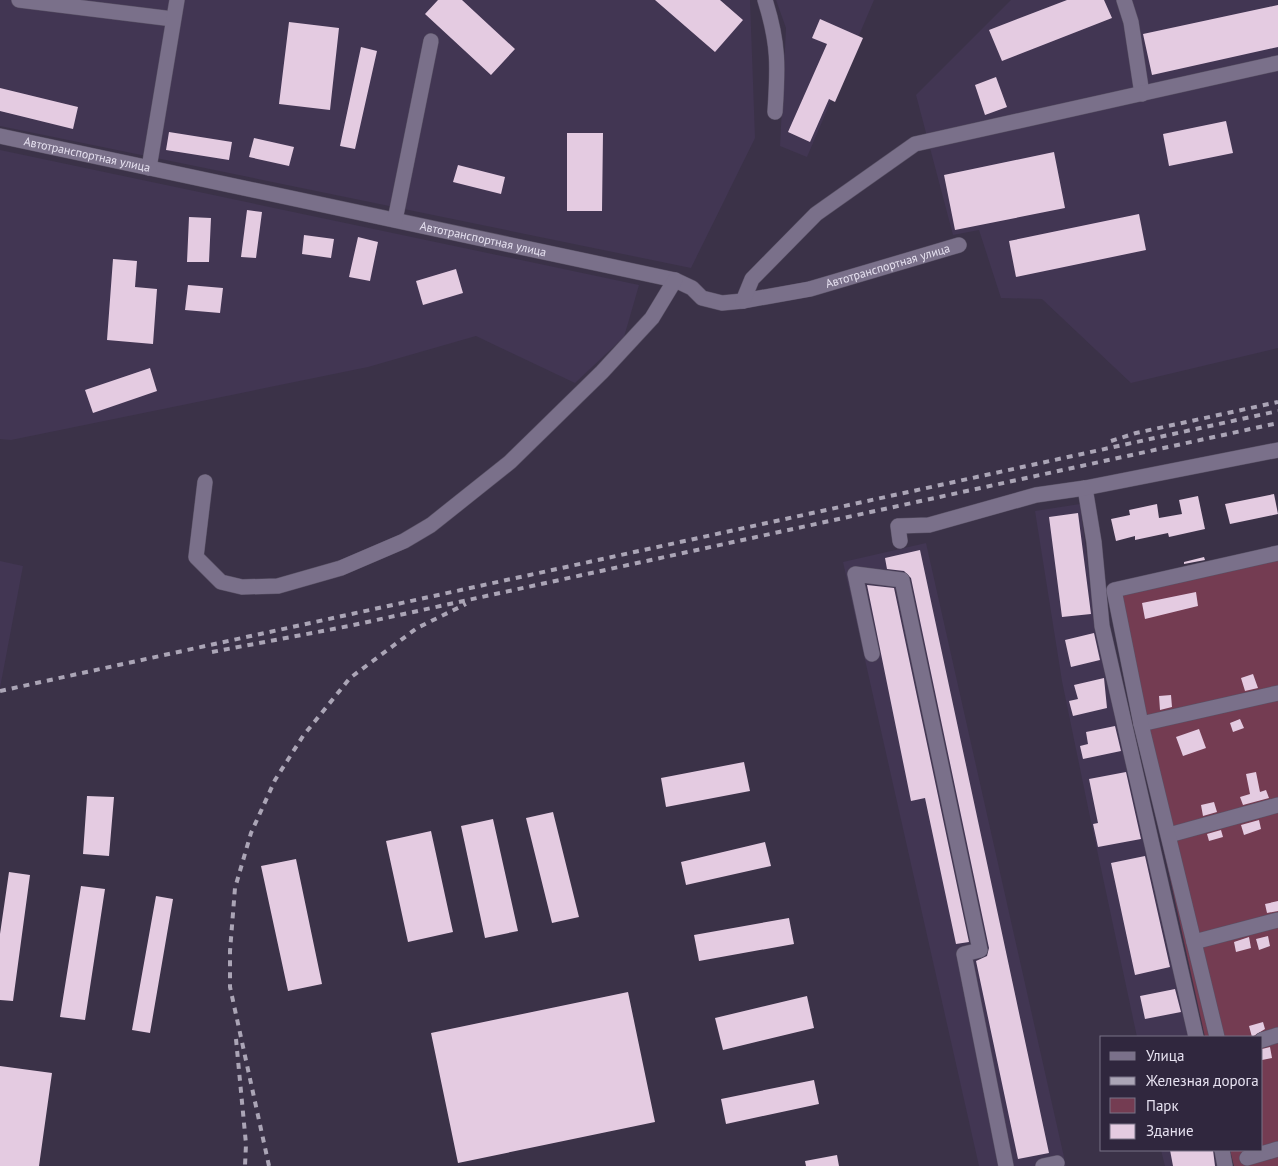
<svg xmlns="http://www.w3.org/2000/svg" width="1278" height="1166" font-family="'PT Sans',sans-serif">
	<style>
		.built { fill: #423653 }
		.green { fill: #743c52 }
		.building { fill: #e4cbe1 }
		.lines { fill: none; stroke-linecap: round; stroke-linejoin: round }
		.minor-casing { stroke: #595165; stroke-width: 16 }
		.minor { stroke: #7a708a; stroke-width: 15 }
		.rail { stroke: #aba5b6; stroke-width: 4; stroke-dasharray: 6 6; stroke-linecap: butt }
		.labels { text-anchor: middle; stroke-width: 5; stroke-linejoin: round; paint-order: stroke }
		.street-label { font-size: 12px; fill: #e7e2f1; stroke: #30273e }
	</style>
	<rect width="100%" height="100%" fill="#3b3248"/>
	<path class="built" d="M 0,0 L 750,0 L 755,138 L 691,268 L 0,126 Z
		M 776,0 L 874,0 L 807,157 L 780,146 L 786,28 Z
		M 1011,0 L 1278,0 L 1278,348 L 1131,383 L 1042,299 L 1001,298 L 979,230 L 953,235 L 916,95 Z
		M 0,150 L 639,285 L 624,337 L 575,383 L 476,336 L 368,367 L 11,440 L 0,439 Z
		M 1080,504 L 1095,620 L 1192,1037 L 1137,1037 L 1090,817 L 1062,681 L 1035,511 Z
		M 926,543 L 1066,1166 L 979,1166 L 843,562 Z
		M 0,561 L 23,566 L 0,688 Z
		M 1161,1150 L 1218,1150 L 1222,1166 L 1165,1166 Z"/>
	<path class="green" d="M 1278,558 L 1278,1166 L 1234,1166 L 1230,1150 L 1262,1150 L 1262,1037 L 1205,1037 L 1108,596 Z"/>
	<path class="building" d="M 438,0 L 462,0 L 515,49 L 491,75 L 425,14 Z
		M 655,0 L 720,0 L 743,20 L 715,52 Z
		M 1067,0 L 1104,0 L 1112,18 L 1002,61 L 989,30 Z
		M 1278,5 L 1278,47 L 1152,75 L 1143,34 Z
		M 820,19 L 863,38 L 835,102 L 829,99 L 810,142 L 788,132 L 827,44 L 812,38 Z
		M 289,22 L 339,28 L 330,110 L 279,104 Z
		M 361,47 L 377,51 L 355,149 L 340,146 Z
		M 996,77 L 1007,107 L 985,115 L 975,85 Z
		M 0,88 L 78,107 L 73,129 L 0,111 Z
		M 1226,121 L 1233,153 L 1169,166 L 1163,134 Z
		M 169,132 L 232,142 L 229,160 L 166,150 Z
		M 567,133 L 603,133 L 602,211 L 567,211 Z
		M 254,138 L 294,147 L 289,166 L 249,157 Z
		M 1054,152 L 1065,208 L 955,230 L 944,175 Z
		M 458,165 L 505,177 L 501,194 L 453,182 Z
		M 247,210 L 262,212 L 256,258 L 241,257 Z
		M 1139,214 L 1146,250 L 1016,277 L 1009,241 Z
		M 189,217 L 211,218 L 209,262 L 187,262 Z
		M 304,235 L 334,239 L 331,258 L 302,254 Z
		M 358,237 L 378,242 L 370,281 L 349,277 Z
		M 113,259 L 137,261 L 135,287 L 157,289 L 153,344 L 107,340 Z
		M 456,269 L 463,293 L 423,305 L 416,281 Z
		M 188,285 L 223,288 L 220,313 L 185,310 Z
		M 150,368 L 157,391 L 93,413 L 85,390 Z
		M 1274,494 L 1278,514 L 1230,524 L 1225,504 Z
		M 1198,496 L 1205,529 L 1169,537 L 1168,533 L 1135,540 L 1135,536 L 1116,541 L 1111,519 L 1130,515 L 1129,510 L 1157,504 L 1159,518 L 1182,514 L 1179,500 Z
		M 1078,513 L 1091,614 L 1062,617 L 1049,517 Z
		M 920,550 L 1049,1153 L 1018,1159 L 976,961 L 987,956 L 989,948 L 911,578 L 904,571 L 887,569 L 885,558 Z
		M 1204,557 L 1205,560 L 1184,564 L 1184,562 Z
		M 867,585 L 894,588 L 969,942 L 956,944 L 925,798 L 911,801 Z
		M 1196,592 L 1198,606 L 1145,619 L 1142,603 Z
		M 1094,633 L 1100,660 L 1071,667 L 1065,640 Z
		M 1253,674 L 1258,688 L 1245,691 L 1241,678 Z
		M 1104,678 L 1107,708 L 1073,716 L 1069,701 L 1078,699 L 1074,685 Z
		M 1171,695 L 1172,707 L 1160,710 L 1159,696 Z
		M 1240,719 L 1244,728 L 1233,732 L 1230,723 Z
		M 1115,726 L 1121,751 L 1083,759 L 1080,746 L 1088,744 L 1086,732 Z
		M 1199,729 L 1206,748 L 1183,756 L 1176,737 Z
		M 744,762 L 750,791 L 666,807 L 661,778 Z
		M 1126,772 L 1141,839 L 1098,847 L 1093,824 L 1098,823 L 1089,779 Z
		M 1256,772 L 1260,792 L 1266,790 L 1269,798 L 1243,805 L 1240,797 L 1250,794 L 1246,774 Z
		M 87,796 L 114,797 L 109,856 L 83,854 Z
		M 1214,802 L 1217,812 L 1203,816 L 1201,805 Z
		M 553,812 L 579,917 L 552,923 L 526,818 Z
		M 493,819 L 518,931 L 485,938 L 461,826 Z
		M 1259,820 L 1261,829 L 1244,835 L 1241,825 Z
		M 1221,830 L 1223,837 L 1209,841 L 1207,834 Z
		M 431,831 L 453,932 L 408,942 L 386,841 Z
		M 765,842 L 771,866 L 686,885 L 681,862 Z
		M 1145,856 L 1170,967 L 1135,975 L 1111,863 Z
		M 296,859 L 322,984 L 288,991 L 261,866 Z
		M 9,872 L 30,875 L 13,1001 L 0,1000 L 0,934 Z
		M 81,886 L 105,889 L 85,1020 L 60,1017 Z
		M 156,896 L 173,899 L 150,1033 L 132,1030 Z
		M 1278,901 L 1278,911 L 1267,913 L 1265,904 Z
		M 789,918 L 794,944 L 699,961 L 694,935 Z
		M 1268,936 L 1270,946 L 1259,950 L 1256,939 Z
		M 1249,937 L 1251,948 L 1236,952 L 1234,942 Z
		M 1175,989 L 1181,1012 L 1145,1019 L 1140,996 Z
		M 628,992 L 655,1122 L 458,1163 L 431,1033 Z
		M 807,996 L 814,1028 L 723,1050 L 715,1018 Z
		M 1263,1022 L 1265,1029 L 1252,1037 L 1249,1026 Z
		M 1270,1047 L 1272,1058 L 1262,1060 L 1262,1049 Z
		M 0,1066 L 52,1073 L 39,1166 L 0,1166 Z
		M 814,1080 L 819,1104 L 726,1124 L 721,1099 Z
		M 1170,1150 L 1213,1150 L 1215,1166 L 1173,1166 Z
		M 837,1155 L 839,1166 L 806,1166 L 805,1161 Z"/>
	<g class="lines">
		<defs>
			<g id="minor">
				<path d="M 19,0 L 173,19"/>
				<path d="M 765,0 C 779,44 778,67 775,112"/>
				<path d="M 1124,0 L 1131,22 L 1142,94"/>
				<path id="s1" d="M 0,136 L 675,280 L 692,288 L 702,298 L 722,303 L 743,301 L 810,289 L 959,245"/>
				<path d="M 149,168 L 177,0"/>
				<path d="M 395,220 L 431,41"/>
				<path d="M 743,301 L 752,279 L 816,214 L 915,144 L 1278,63"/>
				<path d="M 205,482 L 196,557 L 221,582 L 242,587 L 278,586 L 341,568 L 404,541 L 431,525 L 510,462 L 602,372 L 652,318 L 675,280"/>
				<path d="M 1085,488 L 1094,542 L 1102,626 L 1196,1037"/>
				<path d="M 900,541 L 898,526 L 929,525 L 1036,495 L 1085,488 L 1278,450"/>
				<path d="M 872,654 L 855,574 L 902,580 L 980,950 L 964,954 L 1006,1166"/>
				<path d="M 1141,724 L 1278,693"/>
				<path d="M 1169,835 L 1278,805"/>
				<path d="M 1194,942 L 1278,920"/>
				<path d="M 1217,1037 L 1141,724 L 1114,590 L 1278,553"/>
				<path d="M 1262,1040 L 1278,1035"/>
				<path d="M 1222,1150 L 1225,1166"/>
				<path d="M 1247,1158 L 1278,1149"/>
				<path d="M 1043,1166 L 1057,1163"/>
			</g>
		</defs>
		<use href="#minor" class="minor-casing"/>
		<use href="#minor" class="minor"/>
		<path class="rail" d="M 1111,441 L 1136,433 L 1278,402
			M 212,652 L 349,626 L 1278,423
			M 0,691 L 1278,411
			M 236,1039 L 246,1144 L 245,1166
			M 269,1166 L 230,987 L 230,951 L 235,888 L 251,833 L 275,780 L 303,736 L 350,678 L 417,628 L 466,604"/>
	</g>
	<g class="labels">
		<g class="street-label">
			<text dy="4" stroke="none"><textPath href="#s1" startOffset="89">Автотранспортная улица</textPath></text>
			<text dy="4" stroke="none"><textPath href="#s1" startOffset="494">Автотранспортная улица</textPath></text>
			<text dy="4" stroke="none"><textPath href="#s1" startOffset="914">Автотранспортная улица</textPath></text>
		</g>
	</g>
	<rect x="1100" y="1036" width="162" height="115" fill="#30273e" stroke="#797286"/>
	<rect x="1110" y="1052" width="25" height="8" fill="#7a708a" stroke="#797286"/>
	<text x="1146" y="1061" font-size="15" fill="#e7e2f1">Улица</text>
	<rect x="1110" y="1077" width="25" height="8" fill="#aba5b6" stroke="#797286"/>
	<text x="1146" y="1086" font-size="15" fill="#e7e2f1">Железная дорога</text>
	<rect x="1110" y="1098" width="25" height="15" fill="#743c52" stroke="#797286"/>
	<text x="1146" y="1111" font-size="15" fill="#e7e2f1">Парк</text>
	<rect x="1110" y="1124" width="25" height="15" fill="#e4cbe1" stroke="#797286"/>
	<text x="1146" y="1136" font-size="15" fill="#e7e2f1">Здание</text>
</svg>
